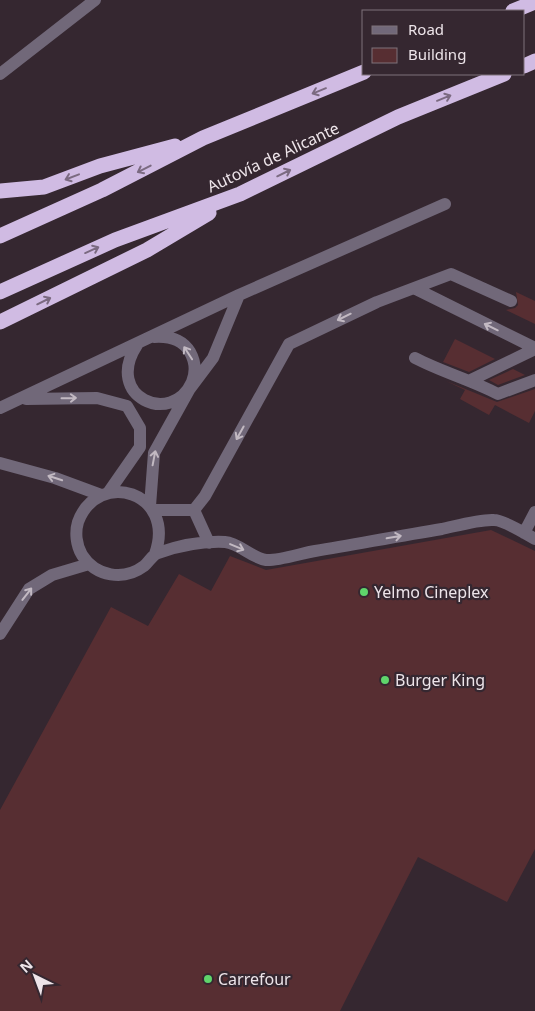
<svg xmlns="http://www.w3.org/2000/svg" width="535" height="1011" font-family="'Noto Sans',sans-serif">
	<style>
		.building { fill: #572e32 }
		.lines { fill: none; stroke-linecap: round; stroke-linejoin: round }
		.service { stroke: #716879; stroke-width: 12 }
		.tertiary { stroke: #716879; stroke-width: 12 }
		.motorway { stroke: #d0bbe3; stroke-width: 15 }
		.oneway { stroke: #7b6a81 }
		.oneway2 { stroke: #c2b9c2 }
		.poi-dot { fill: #5fd56b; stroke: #352730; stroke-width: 2 }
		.labels { text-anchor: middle; stroke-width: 4.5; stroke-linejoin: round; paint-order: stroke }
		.street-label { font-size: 16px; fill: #ede4e9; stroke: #352730 }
		.poi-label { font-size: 16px; fill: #ede4e9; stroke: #352730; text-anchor: start }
	</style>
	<rect width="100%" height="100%" fill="#352730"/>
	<path class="building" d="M 516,292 L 535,301 L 535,324 L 506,310 L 515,308 L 518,305 Z
		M 455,339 L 495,359 L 469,372 L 443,362 Z
		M 513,369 L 525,375 L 498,385 L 489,380 Z
		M 446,381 L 497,402 L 535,389 L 535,411 L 529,423 L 495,405 L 489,415 L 460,399 L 465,390 Z
		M 491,530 L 535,551 L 535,849 L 507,902 L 418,857 L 340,1011 L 0,1011 L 0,810 L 111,607 L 148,626 L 179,574 L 211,591 L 230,556 L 266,570 Z"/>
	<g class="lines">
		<path class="service" d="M 414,288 L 451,274 L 511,301
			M 137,345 C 103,397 172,427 192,382 C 196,372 195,361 190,352 C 182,339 168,336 154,337
			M 415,358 C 442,372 471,380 498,394 L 535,380
			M 471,380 L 535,349
			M 26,399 L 97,398 L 127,406 L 140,428 L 140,447 L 108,493
			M 0,408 L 239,295 L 445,204
			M 0,463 L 55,478 L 101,495
			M 150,506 L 154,453 L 189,390 L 213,358 L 239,295
			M 153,510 L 194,510 L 205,496 L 289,344 L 377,302 L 414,288 L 535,348
			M 194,510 L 209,543
			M 524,533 L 535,512
			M 155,554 C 177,492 98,468 78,522 C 75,532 76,545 82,555 C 96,577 124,581 144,566 C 149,562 152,555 158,553 C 178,546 203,541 225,542 C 239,543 252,558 266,560 C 278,561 302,553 315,551 C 357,544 399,536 442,529 C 456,526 480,519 494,520 C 504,520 526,534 535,539
			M 0,634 L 29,589 L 52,575 L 89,564"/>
		<path class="tertiary" d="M 0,74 L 95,0"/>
		<path class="motorway" d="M 513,11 L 535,2
			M 524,66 L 535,61
			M 0,191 L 44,187 L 100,166 L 175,146
			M 0,236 L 102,190 L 203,138 L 364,72
			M 0,292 L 115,240 L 240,194 L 398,117 L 504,74
			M 0,322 L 147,250 L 209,213"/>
	</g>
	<defs><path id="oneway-shaft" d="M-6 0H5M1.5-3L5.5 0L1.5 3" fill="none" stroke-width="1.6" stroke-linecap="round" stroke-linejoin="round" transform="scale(1.25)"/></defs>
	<g class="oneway">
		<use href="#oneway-shaft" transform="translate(319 91) rotate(158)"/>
		<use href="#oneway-shaft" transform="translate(444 98) rotate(-22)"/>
		<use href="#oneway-shaft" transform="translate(144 169) rotate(153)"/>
		<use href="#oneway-shaft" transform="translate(284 173) rotate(-26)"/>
		<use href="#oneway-shaft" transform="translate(72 177) rotate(159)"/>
		<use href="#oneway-shaft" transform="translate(92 250) rotate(-24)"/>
		<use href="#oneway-shaft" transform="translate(44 301) rotate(-26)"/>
	</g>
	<g class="oneway2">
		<use href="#oneway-shaft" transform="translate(344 317) rotate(154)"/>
		<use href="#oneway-shaft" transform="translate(491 327) rotate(-154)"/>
		<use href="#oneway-shaft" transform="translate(188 353) rotate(-123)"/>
		<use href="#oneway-shaft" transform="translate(69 398) rotate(-1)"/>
		<use href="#oneway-shaft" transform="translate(240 433) rotate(119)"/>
		<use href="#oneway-shaft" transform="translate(154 458) rotate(-79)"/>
		<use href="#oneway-shaft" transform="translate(55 478) rotate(-162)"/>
		<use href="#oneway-shaft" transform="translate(394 537) rotate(-10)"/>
		<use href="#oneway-shaft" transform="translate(237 547) rotate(23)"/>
		<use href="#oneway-shaft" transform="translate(27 594) rotate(-52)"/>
	</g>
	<g class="poi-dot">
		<circle cx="364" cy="592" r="5"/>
		<circle cx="385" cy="680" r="5"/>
		<circle cx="208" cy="979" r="5"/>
	</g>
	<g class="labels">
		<g class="street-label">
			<text transform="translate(273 157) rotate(-25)" y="6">Autovía de Alicante</text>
		</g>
		<g class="poi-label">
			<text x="374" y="598">Yelmo Cineplex</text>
			<text x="395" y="686">Burger King</text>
			<text x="218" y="985">Carrefour</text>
		</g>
	</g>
	<rect x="362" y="10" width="162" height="65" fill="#352730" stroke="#7f737a"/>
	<rect x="372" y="26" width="25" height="8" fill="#716879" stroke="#7f737a"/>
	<text x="408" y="35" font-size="15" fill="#ede4e9">Road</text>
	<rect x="372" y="48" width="25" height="15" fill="#572e32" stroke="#7f737a"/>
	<text x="408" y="60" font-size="15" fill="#ede4e9">Building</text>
	<g transform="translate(35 976) rotate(318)" stroke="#352730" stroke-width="4" paint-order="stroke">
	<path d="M0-4L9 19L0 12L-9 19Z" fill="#ede4e9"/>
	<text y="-8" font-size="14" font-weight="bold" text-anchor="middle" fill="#ede4e9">N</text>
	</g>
</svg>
